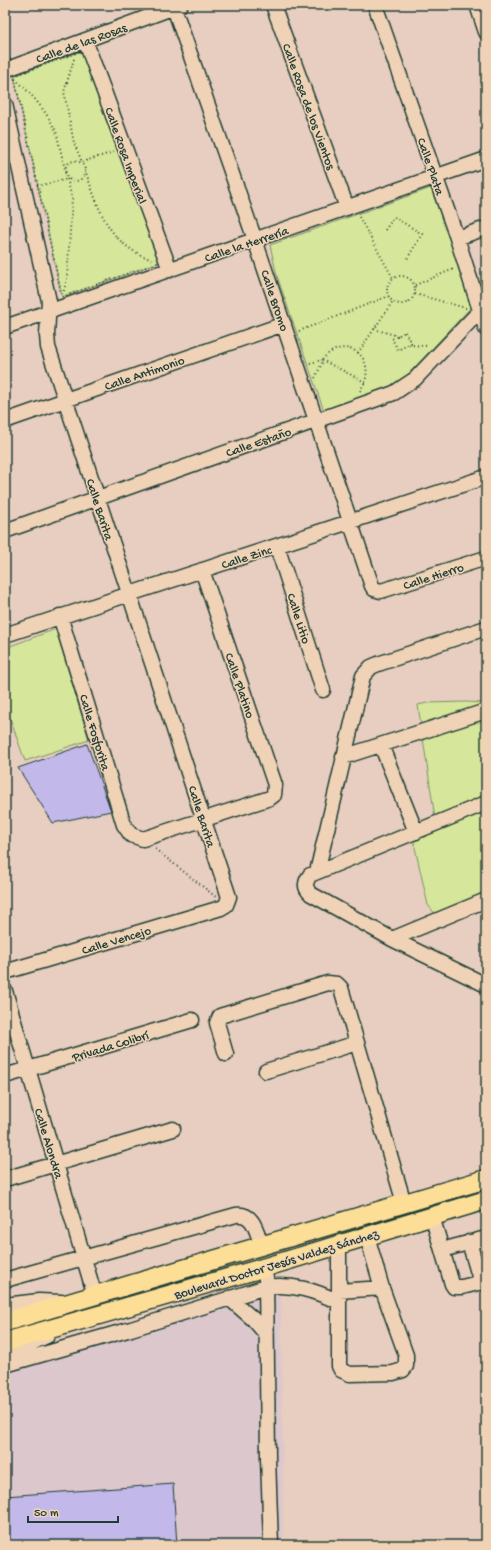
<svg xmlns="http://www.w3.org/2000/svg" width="491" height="1550" font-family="'Gochi Hand',sans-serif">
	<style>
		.built { fill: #dcc7cd }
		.green { fill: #d6e69a; stroke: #7a9267 }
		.building { fill: #c2b8ea; stroke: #1f3d34 }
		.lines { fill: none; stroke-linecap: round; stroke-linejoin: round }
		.minor-casing { stroke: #1f3d34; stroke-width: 17 }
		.major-casing { stroke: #1f3d34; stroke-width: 21 }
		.path { stroke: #1f3d34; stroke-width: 2; stroke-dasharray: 1 3; stroke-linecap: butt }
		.minor { stroke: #f0d3b6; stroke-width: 14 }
		.major { stroke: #fdde96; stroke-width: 18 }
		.labels { text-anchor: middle; stroke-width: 3; stroke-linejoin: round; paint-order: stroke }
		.street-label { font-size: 13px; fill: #1f3d34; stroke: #f0d3b6 }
	</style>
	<rect width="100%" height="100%" fill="#e7cec0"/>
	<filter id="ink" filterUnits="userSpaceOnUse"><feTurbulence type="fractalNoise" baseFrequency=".025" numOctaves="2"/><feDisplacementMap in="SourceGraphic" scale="8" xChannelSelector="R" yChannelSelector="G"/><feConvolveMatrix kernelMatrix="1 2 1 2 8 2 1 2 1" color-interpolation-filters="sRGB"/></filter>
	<g filter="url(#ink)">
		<path class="built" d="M 281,1286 L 283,1545 L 5,1545 L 5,1369 Z"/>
		<path class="green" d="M 84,50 L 160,262 L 62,297 L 14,76 Z
			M 431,188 L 473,305 L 401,382 L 324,411 L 277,276 L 270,245 Z
			M 56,629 L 89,740 L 25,761 L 5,704 L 5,648 Z
			M 466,702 L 486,703 L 486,910 L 461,914 L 436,915 L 428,905 L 414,843 L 435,818 L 418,705 L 427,703 Z"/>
		<path class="building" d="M 87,744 L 111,811 L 53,823 L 18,768 Z
			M 173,1484 L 177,1545 L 5,1545 L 5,1496 Z"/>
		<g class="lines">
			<defs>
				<path id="minor" d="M 173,5 L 255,240 L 372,586 L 374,589 L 381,591 L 486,558
					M 273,5 L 347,208
					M 375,5 L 457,238 L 486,329
					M 477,5 L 486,32
					M 85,40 L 170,270
					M 5,70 L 180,5
					M 5,104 L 49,301 L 47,335 L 48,347 L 229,897 L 226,905 L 221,908 L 5,972
					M 457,238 L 486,228
					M 5,327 L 486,159
					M 5,421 L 284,324
					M 5,531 L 394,393 L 415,379 L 475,316 L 486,310
					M 277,546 L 323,690
					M 60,616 L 124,825 L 131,835 L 143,839 L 270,798 L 274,795 L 275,785 L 202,570
					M 5,635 L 486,477
					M 381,745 L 416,832
					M 343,757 L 486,711
					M 486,803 L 310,875 C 305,882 304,888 311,894 L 392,939 L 486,985
					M 317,872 L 363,676 L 371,667 L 378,664 L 486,628
					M 392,939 L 486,900
					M 5,991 L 95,1296
					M 226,1054 L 217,1023 L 220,1016 L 328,983 L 337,984 L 341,988 L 404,1203
					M 266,1071 L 357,1043
					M 5,1076 L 192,1020
					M 5,1179 L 173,1129
					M 432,1216 L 452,1284 L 454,1287 L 462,1287 L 486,1281
					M 469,1242 L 481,1283
					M 339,1245 L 339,1366 L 341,1370 L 350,1374 L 393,1373 L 403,1370 L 406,1366 L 406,1355 L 382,1288 L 367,1236
					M 442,1250 L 486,1238
					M 266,1277 L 268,1458 L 271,1545
					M 5,1280 L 236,1215 C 254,1213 256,1231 262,1246
					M 339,1291 L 382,1288
					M 229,1298 L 253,1319 L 266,1334
					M 5,1305 L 39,1301 L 61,1302
					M 5,1353 L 21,1348 L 47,1336
					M 5,1365 L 131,1329 L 266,1287 C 292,1283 316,1291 339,1302"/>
				<path id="major" d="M 5,1322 L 486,1179
					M 5,1342 L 266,1267 L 486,1200"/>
			</defs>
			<use href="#minor" class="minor-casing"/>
			<use href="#major" class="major-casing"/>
			<path class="path" d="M 84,50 L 160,262 L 62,297 L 14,76 Z
				M 74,59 L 64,92 L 74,143 L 82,162
				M 15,79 C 32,94 46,111 56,131 L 72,199 L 67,279 L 63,294
				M65 171a10 10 0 1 1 20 0a10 10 0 1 1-20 0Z
				M 82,162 L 114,152
				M 85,170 C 100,211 107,244 153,260
				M 37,186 L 68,179
				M 359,217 L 393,278
				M 385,230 L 394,217 L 422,234 L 407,259
				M387 290a14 14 0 1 1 28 0a14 14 0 1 1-28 0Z
				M 415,285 L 454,269
				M 415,294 L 466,308
				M 374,329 L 398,336
				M 299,331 L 389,296
				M 405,332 L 411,343 L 398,350 L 392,339 Z
				M 409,345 L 428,346
				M 358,353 L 393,301
				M 310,363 L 322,360 L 365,382 C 374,351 341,336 322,360
				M 315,378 L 323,361
				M 360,391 L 365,382
				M 155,849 L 216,897"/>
			<use href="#minor" class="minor"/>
			<use href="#major" class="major"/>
		</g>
	</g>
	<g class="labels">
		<g class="street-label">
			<text transform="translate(81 42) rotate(-20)" y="5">Calle de las Rosas</text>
			<text transform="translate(310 106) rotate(70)" y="5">Calle Rosa de los Vientos</text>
			<text transform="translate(127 155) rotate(70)" y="5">Calle Rosa Imperial</text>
			<text transform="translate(432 166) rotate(71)" y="5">Calle Plata</text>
			<text transform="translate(246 243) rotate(-19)" y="5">Calle la Herrería</text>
			<text transform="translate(276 300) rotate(71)" y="5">Calle Bromo</text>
			<text transform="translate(144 372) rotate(-19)" y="5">Calle Antimonio</text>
			<text transform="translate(258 441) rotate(-19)" y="5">Calle Estaño</text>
			<text transform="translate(101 509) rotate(72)" y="5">Calle Barita</text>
			<text transform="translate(246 556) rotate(-18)" y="5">Calle Zinc</text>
			<text transform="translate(433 575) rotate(-18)" y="5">Calle Hierro</text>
			<text transform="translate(300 618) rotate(72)" y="5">Calle Litio</text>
			<text transform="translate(241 685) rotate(71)" y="5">Calle Platino</text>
			<text transform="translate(96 732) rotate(73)" y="5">Calle Fosforita</text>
			<text transform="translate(203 816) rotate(72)" y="5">Calle Barita</text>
			<text transform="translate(116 939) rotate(-17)" y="5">Calle Vencejo</text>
			<text transform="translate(110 1045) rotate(-17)" y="5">Privada Colibrí</text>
			<text transform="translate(50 1143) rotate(73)" y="5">Calle Alondra</text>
			<text transform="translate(276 1263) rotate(-17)" y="5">Boulevard Doctor Jesús Valdez Sánchez</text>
		</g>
	</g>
	<rect width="491" height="1550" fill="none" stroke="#f0d3b6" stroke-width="20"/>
	<rect x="10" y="10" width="471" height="1530" fill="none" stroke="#1f3d34" stroke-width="1.5" filter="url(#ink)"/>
	<path d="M28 1516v6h90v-6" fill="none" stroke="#1f3d34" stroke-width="2"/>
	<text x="34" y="1516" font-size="12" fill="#1f3d34" stroke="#f0d3b6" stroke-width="3" paint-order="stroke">50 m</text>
</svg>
